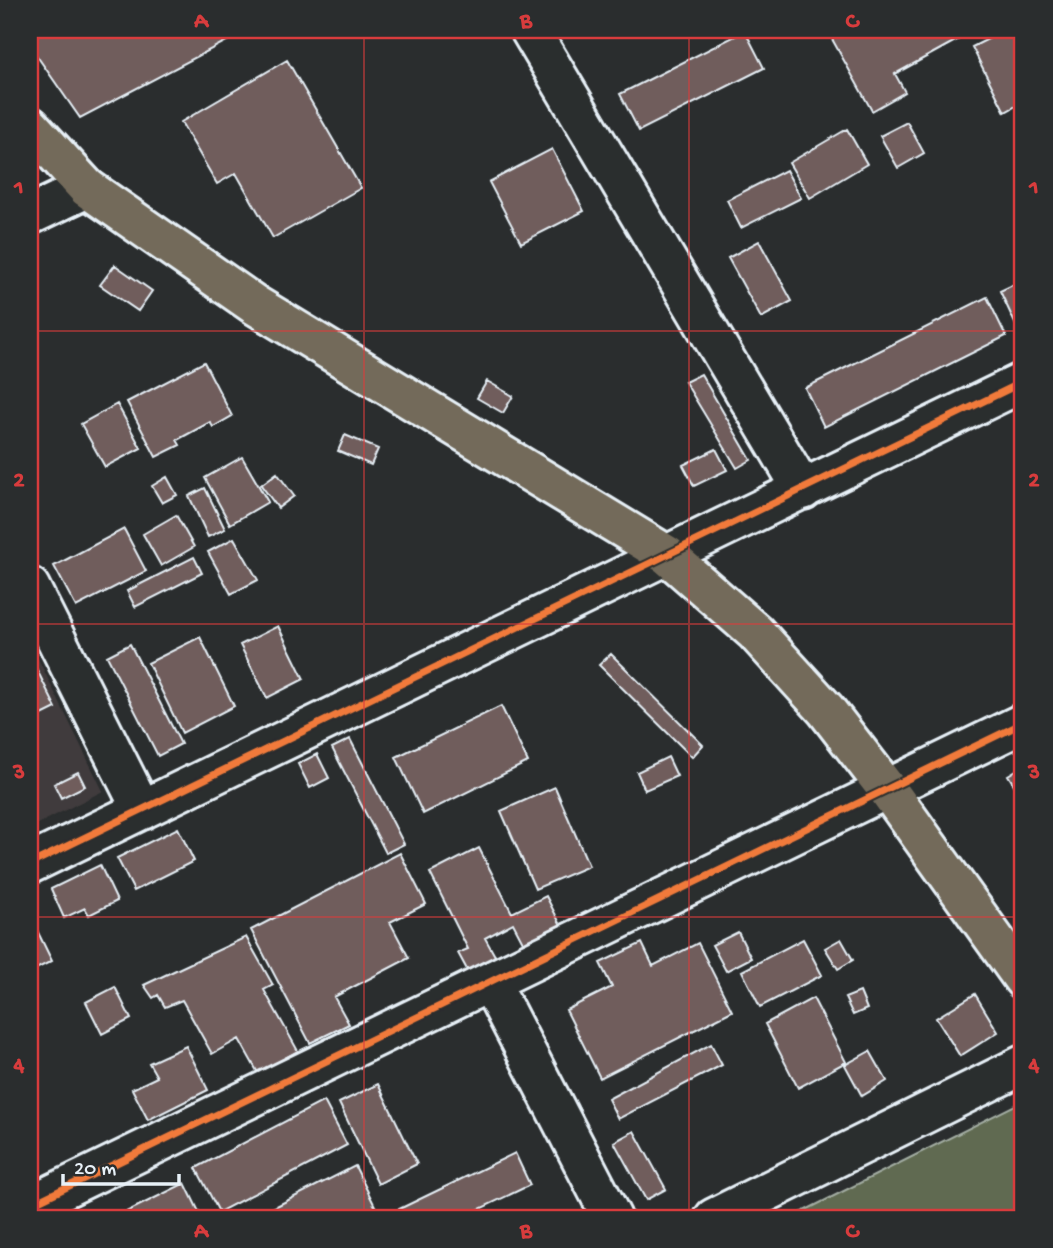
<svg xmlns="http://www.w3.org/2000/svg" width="1053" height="1248" font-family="'Gochi Hand',sans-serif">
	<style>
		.built { fill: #3f3b3c }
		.green { fill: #606a51; stroke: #a4aea4; stroke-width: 2 }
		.building { fill: #705d5c; stroke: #e8f1f8; stroke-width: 2 }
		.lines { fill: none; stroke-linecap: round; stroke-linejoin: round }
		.minor-casing { stroke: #e8f1f8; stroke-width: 44 }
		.major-casing { stroke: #e8f1f8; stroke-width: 44 }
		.minor { stroke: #2a2d2e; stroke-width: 38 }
		.major { stroke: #736b5a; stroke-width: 38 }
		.cycleway-casing { stroke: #2a2d2e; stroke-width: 11 }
		.cycleway { stroke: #f17a3a; stroke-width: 7 }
		.grid { fill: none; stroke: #d83c3d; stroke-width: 2; stroke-opacity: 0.55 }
		.neatline { fill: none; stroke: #d83c3d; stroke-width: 2.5 }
		.grid-label { font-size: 23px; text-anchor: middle; font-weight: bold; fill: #d83c3d }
	</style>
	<rect width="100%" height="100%" fill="#2a2d2e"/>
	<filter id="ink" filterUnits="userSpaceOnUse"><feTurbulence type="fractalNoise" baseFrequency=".0143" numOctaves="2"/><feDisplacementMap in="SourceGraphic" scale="14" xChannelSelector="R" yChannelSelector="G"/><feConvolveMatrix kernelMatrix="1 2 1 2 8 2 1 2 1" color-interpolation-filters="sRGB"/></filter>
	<g filter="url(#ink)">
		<path class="built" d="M 30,642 L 103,791 L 30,828 Z"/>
		<path class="green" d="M 1023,1101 L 1023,1218 L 790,1218 Z"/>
		<path class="building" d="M 30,30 L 246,30 L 246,31 L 80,118 L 30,46 Z
			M 827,30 L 954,30 L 959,39 L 895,74 L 905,92 L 872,111 Z
			M 1006,30 L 1023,30 L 1023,102 L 1005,112 L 972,47 Z
			M 745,31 L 764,68 L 639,131 L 620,94 Z
			M 287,60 L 361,188 L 273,238 L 236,173 L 217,184 L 181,122 Z
			M 907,122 L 924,153 L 898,168 L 880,136 Z
			M 847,129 L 867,164 L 810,198 L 789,163 Z
			M 552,149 L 584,211 L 521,243 L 489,182 Z
			M 786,170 L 801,198 L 741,228 L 727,200 Z
			M 759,241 L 792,301 L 761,318 L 728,258 Z
			M 115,265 L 152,291 L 138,311 L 100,285 Z
			M 1023,280 L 1023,332 L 1020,334 L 1000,291 Z
			M 987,297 L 1006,336 L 824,427 L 805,388 Z
			M 204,362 L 232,416 L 213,427 L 210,422 L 177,440 L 180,445 L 156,457 L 127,402 Z
			M 701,374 L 751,460 L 737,468 L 685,382 Z
			M 487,381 L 513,396 L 503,413 L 477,398 Z
			M 117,404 L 141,448 L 105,467 L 81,424 Z
			M 345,435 L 378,449 L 371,465 L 338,451 Z
			M 716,449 L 727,470 L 694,486 L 683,465 Z
			M 242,457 L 268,502 L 230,524 L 205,478 Z
			M 277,473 L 294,496 L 278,508 L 261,485 Z
			M 167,477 L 177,495 L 162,503 L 152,486 Z
			M 205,488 L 225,529 L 208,537 L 189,496 Z
			M 176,515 L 194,547 L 161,566 L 143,534 Z
			M 124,529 L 146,571 L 76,607 L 54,566 Z
			M 234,538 L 258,580 L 231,594 L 208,552 Z
			M 194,557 L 202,573 L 135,607 L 127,591 Z
			M 278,626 L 304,679 L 267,698 L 240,645 Z
			M 200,637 L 234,706 L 182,733 L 148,663 Z
			M 130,644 L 181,744 L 158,756 L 107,656 Z
			M 611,654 L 703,745 L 692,757 L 599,665 Z
			M 36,668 L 56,708 L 30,721 L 30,671 Z
			M 501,706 L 528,762 L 423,814 L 396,757 Z
			M 350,739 L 404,844 L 386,853 L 332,748 Z
			M 317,754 L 329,778 L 310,788 L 298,764 Z
			M 668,757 L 677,776 L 645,790 L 637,772 Z
			M 1023,766 L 1023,784 L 1016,788 L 1008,775 Z
			M 78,772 L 85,786 L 61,798 L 54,784 Z
			M 555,787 L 589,866 L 535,889 L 501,811 Z
			M 178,828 L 194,861 L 134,891 L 117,858 Z
			M 479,848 L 512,913 L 546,896 L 562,927 L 525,946 L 513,923 L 485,938 L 499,963 L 471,977 L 458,953 L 468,949 L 430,873 Z
			M 400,853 L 426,904 L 390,922 L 409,958 L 334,997 L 349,1024 L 310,1043 L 251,930 Z
			M 100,865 L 117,901 L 89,915 L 85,908 L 64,918 L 51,889 Z
			M 30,916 L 52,961 L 30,972 Z
			M 738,932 L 751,958 L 726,971 L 712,945 Z
			M 246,937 L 273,985 L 264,990 L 298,1051 L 258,1073 L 239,1039 L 212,1054 L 182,1000 L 165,1007 L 158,995 L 153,998 L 144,985 Z
			M 803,939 L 822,975 L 760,1007 L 742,971 Z
			M 841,939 L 853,960 L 838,969 L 825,948 Z
			M 642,943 L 653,966 L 698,943 L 732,1011 L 600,1078 L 566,1010 L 612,987 L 600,963 Z
			M 115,987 L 131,1019 L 102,1034 L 86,1002 Z
			M 860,992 L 867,1009 L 853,1015 L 845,998 Z
			M 975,994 L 998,1032 L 960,1056 L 936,1018 Z
			M 813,998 L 846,1062 L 798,1088 L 765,1024 Z
			M 711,1044 L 722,1065 L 618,1119 L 608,1099 Z
			M 186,1046 L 208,1090 L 148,1120 L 132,1089 L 157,1077 L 149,1063 Z
			M 870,1051 L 887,1081 L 862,1096 L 845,1065 Z
			M 378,1084 L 417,1164 L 378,1184 L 339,1103 Z
			M 324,1101 L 347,1145 L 219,1212 L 196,1168 Z
			M 634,1131 L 666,1189 L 646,1200 L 614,1142 Z
			M 515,1153 L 530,1185 L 461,1218 L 394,1218 L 391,1213 Z
			M 355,1166 L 378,1212 L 366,1218 L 253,1218 Z
			M 185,1183 L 202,1218 L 114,1218 Z"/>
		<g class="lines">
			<defs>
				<path id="minor" d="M 530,30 L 803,490
					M 30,215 L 87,188
					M 30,587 L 142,810
					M 30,864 L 1023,382
					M 490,982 L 612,1218
					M 30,1205 L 1023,723
					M 714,1218 L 1023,1065"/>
				<path id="major" d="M 30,126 L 87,188 L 255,305 L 667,555 L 755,632 L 826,710 L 887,789 L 1023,979"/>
			</defs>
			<use href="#minor" class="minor-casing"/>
			<use href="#major" class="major-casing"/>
			<use href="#minor" class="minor"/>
			<use href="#major" class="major"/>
			<defs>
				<path id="cycleway" d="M 30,864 L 1023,382
					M 30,1205 L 1023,723"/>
			</defs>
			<use href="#cycleway" class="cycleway-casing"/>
			<use href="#cycleway" class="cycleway"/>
		</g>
	</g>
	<path class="grid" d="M 364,30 L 364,1218M 689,30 L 689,1218M 30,331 L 1023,331M 30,624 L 1023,624M 30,917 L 1023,917"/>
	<rect width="1053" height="1248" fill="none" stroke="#2a2d2e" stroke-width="77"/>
	<path d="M63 1174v10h116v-10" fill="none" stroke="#e8f1f8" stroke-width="3.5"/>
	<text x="74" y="1174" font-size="21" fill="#e8f1f8" stroke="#2a2d2e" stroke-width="5" paint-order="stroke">20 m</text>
	<rect x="38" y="38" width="976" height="1172" class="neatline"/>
	<g class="grid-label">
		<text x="201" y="27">A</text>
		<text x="526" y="27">B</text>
		<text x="852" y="27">C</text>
		<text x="19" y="193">1</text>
		<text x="1034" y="193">1</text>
		<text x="19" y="486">2</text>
		<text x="1034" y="486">2</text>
		<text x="19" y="778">3</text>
		<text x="1034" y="778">3</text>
		<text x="19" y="1071">4</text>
		<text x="1034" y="1071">4</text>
		<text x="201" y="1237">A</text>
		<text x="526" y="1237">B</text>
		<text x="852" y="1237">C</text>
	</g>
</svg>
